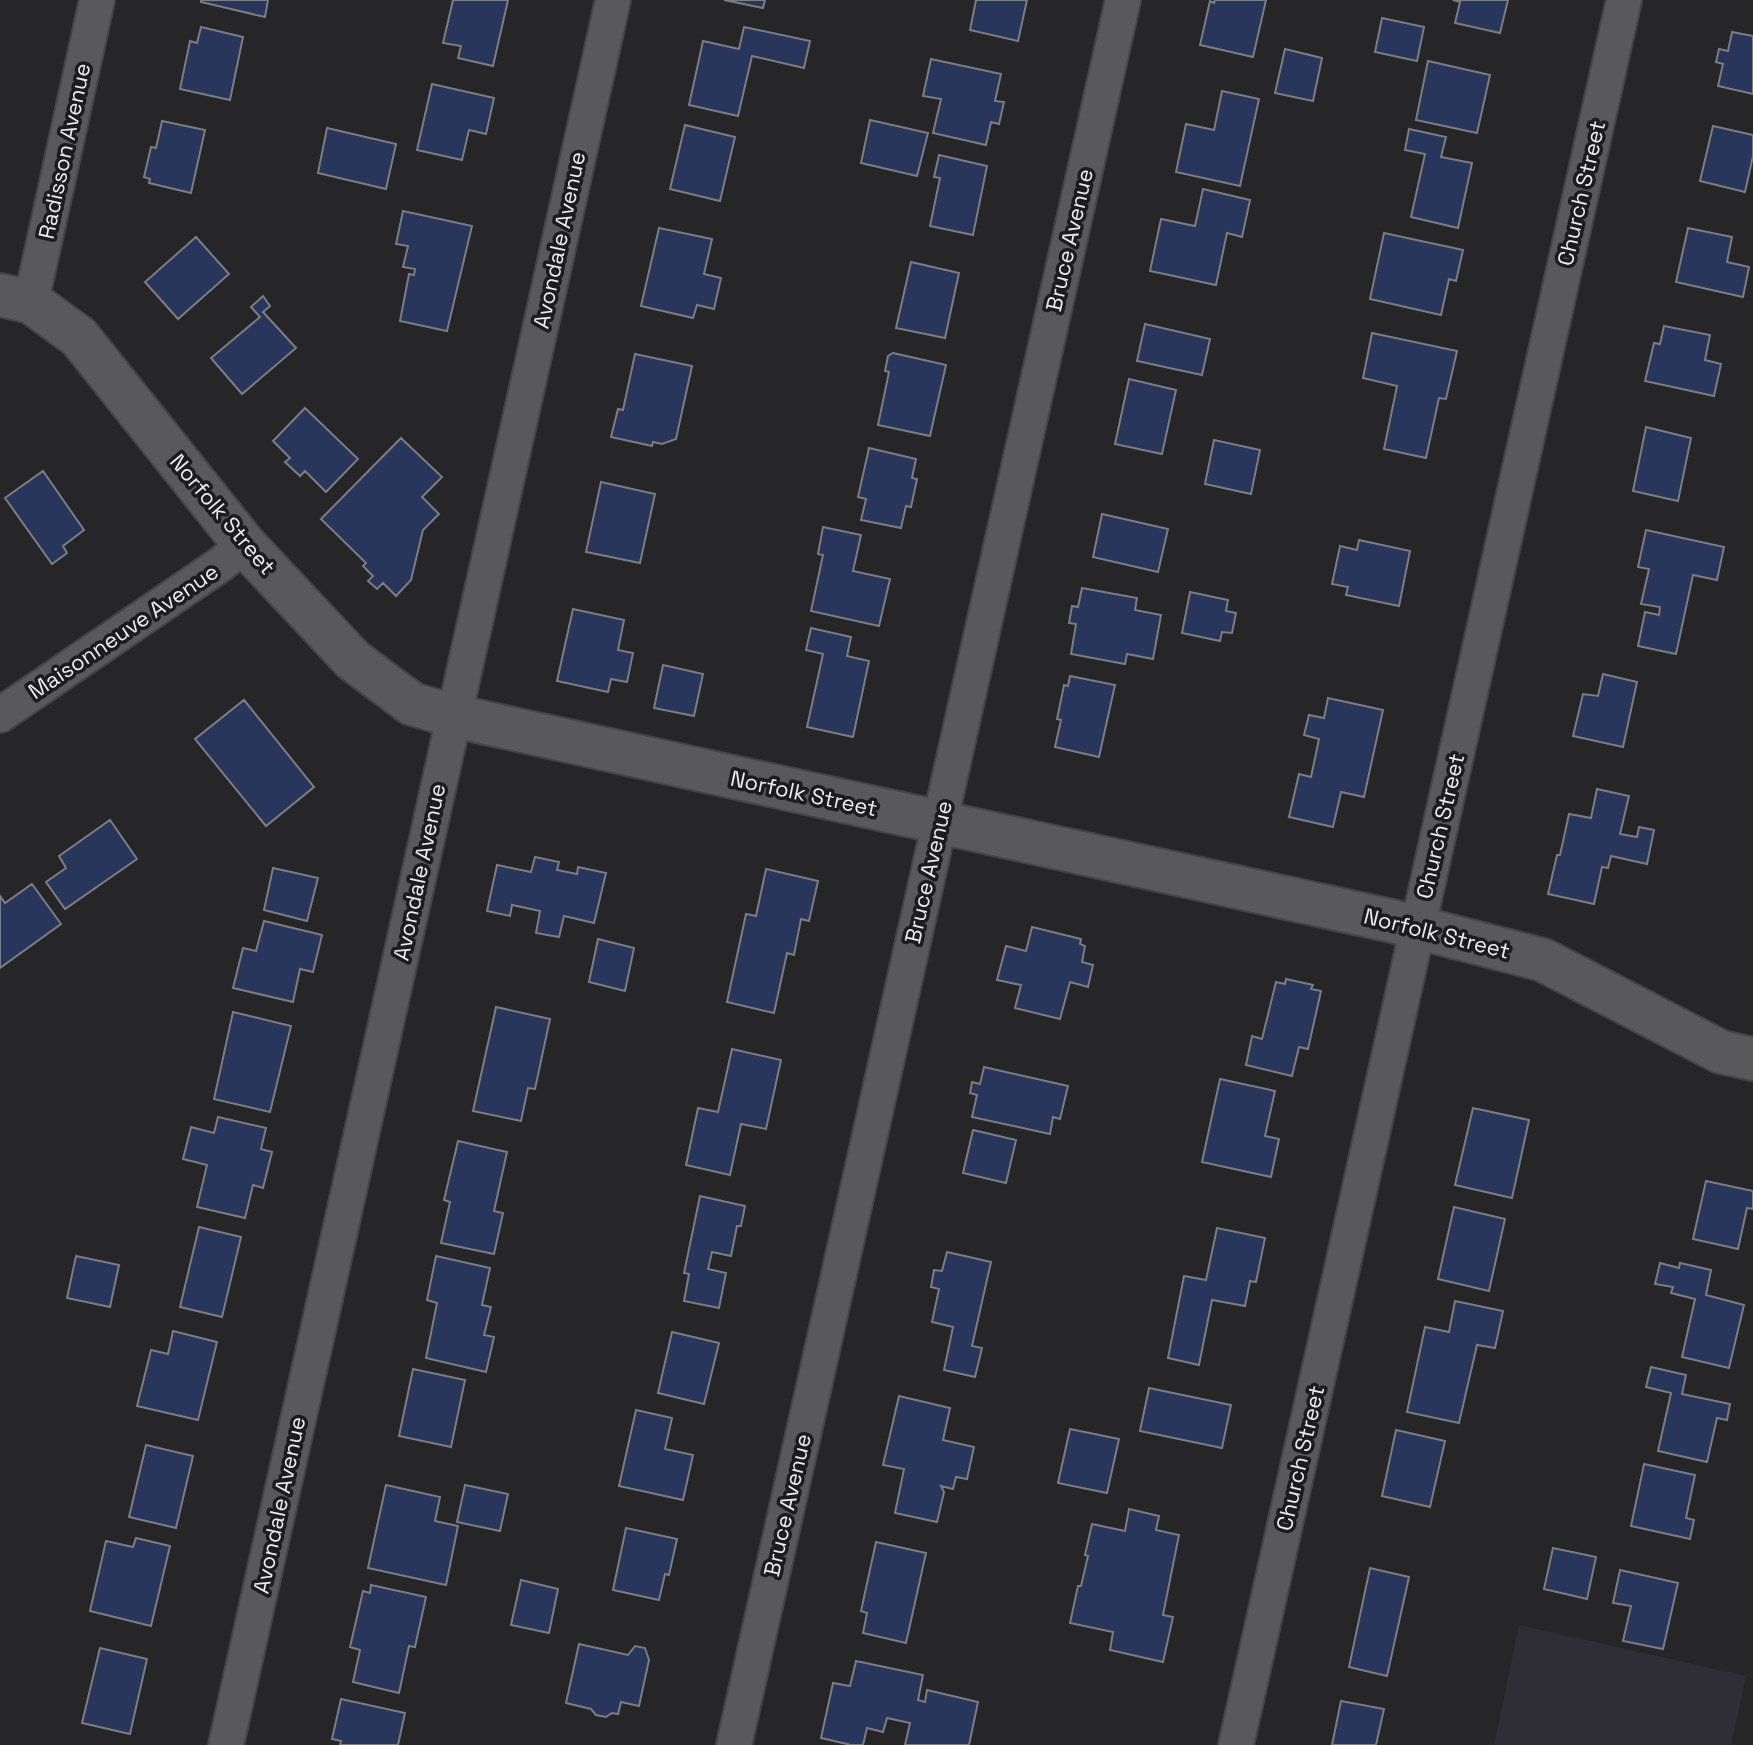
<svg xmlns="http://www.w3.org/2000/svg" width="1753" height="1745" font-family="'Space Grotesk',sans-serif">
	<style>
		.built { fill: #2f2e36 }
		.building { fill: #28365c; stroke: #7b7d80; stroke-width: 2 }
		.lines { fill: none; stroke-linecap: round; stroke-linejoin: round }
		.minor-casing { stroke: #444346; stroke-width: 38 }
		.tertiary-casing { stroke: #444346; stroke-width: 46 }
		.minor { stroke: #59595c; stroke-width: 34 }
		.tertiary { stroke: #59595c; stroke-width: 42 }
		.labels { text-anchor: middle; stroke-width: 7; stroke-linejoin: round; paint-order: stroke }
		.street-label { font-size: 22px; fill: #ebebed; stroke: #1c1c1e }
	</style>
	<rect width="100%" height="100%" fill="#262528"/>
	<path class="built" d="M 1519,1625 L 1746,1676 L 1731,1745 L 1494,1745 Z"/>
	<path class="building" d="M 201,0 L 268,0 L 265,17 L 201,2 Z
		M 453,0 L 508,0 L 493,66 L 458,58 L 461,46 L 443,43 Z
		M 724,0 L 765,0 L 763,8 Z
		M 976,0 L 1027,0 L 1018,41 L 970,30 Z
		M 1215,0 L 1266,0 L 1253,57 L 1200,45 L 1210,1 L 1214,3 Z
		M 1453,0 L 1508,0 L 1500,33 L 1455,23 L 1460,2 Z
		M 1382,18 L 1424,27 L 1417,61 L 1375,52 Z
		M 201,27 L 243,37 L 230,100 L 180,89 L 190,41 L 197,43 Z
		M 744,27 L 810,41 L 804,68 L 752,56 L 738,116 L 689,105 L 703,41 L 739,49 Z
		M 1732,32 L 1753,36 L 1753,94 L 1718,86 L 1723,64 L 1716,62 L 1719,49 L 1728,51 Z
		M 1285,49 L 1322,58 L 1313,101 L 1275,93 Z
		M 931,59 L 1001,74 L 995,101 L 1004,102 L 999,124 L 991,122 L 986,145 L 933,133 L 941,99 L 923,96 Z
		M 1428,61 L 1490,75 L 1477,133 L 1416,120 Z
		M 432,84 L 494,98 L 486,134 L 469,130 L 462,160 L 417,150 Z
		M 1222,91 L 1259,99 L 1240,186 L 1176,172 L 1186,124 L 1214,130 Z
		M 870,120 L 928,133 L 917,176 L 861,163 Z
		M 162,121 L 205,130 L 191,193 L 149,183 L 150,179 L 144,177 L 151,147 L 156,148 Z
		M 685,125 L 735,137 L 720,201 L 670,189 Z
		M 1713,126 L 1753,135 L 1753,156 L 1745,192 L 1700,181 Z
		M 327,128 L 396,144 L 386,189 L 318,173 Z
		M 1409,129 L 1446,137 L 1441,157 L 1472,163 L 1458,228 L 1411,217 L 1425,154 L 1405,150 Z
		M 939,155 L 987,166 L 973,235 L 930,226 L 940,178 L 934,177 Z
		M 1203,189 L 1250,200 L 1242,237 L 1227,233 L 1216,285 L 1150,271 L 1161,219 L 1195,226 Z
		M 403,211 L 472,226 L 447,331 L 400,321 L 409,274 L 414,275 L 415,269 L 403,267 L 408,246 L 396,244 Z
		M 659,228 L 712,239 L 704,274 L 721,278 L 714,309 L 697,305 L 693,318 L 641,306 Z
		M 1688,228 L 1732,237 L 1727,262 L 1749,267 L 1743,297 L 1676,282 Z
		M 1384,233 L 1463,250 L 1456,281 L 1449,279 L 1441,315 L 1370,299 Z
		M 196,237 L 229,274 L 178,319 L 145,282 Z
		M 911,262 L 959,273 L 945,338 L 896,328 Z
		M 263,296 L 270,306 L 263,312 L 296,348 L 242,394 L 211,358 L 260,317 L 251,307 Z
		M 1145,324 L 1210,339 L 1202,375 L 1137,361 Z
		M 1664,326 L 1710,335 L 1705,360 L 1721,364 L 1714,396 L 1645,381 L 1654,343 L 1660,344 Z
		M 1372,333 L 1457,351 L 1446,399 L 1439,398 L 1426,458 L 1384,449 L 1397,386 L 1363,378 Z
		M 893,353 L 946,365 L 930,436 L 878,425 L 889,372 L 885,371 L 888,356 Z
		M 635,354 L 692,366 L 676,439 L 662,444 L 653,442 L 652,446 L 611,437 L 618,409 L 623,410 Z
		M 1129,379 L 1176,390 L 1162,454 L 1115,444 Z
		M 305,408 L 358,459 L 326,492 L 305,471 L 300,476 L 285,462 L 290,458 L 273,441 Z
		M 1646,427 L 1691,438 L 1678,501 L 1633,491 Z
		M 401,438 L 442,477 L 422,497 L 439,514 L 423,530 L 411,580 L 396,596 L 383,583 L 377,589 L 368,581 L 373,576 L 363,566 L 366,563 L 321,519 Z
		M 1214,440 L 1260,450 L 1251,494 L 1205,484 Z
		M 869,448 L 916,459 L 912,478 L 917,479 L 911,507 L 906,506 L 901,528 L 861,520 L 866,499 L 858,497 Z
		M 43,471 L 84,530 L 63,546 L 67,553 L 52,564 L 5,498 Z
		M 601,482 L 655,494 L 640,563 L 586,552 Z
		M 1102,514 L 1168,529 L 1158,572 L 1093,557 Z
		M 823,527 L 861,535 L 853,571 L 890,579 L 879,626 L 811,611 L 823,555 L 818,554 Z
		M 1646,530 L 1724,547 L 1717,580 L 1693,575 L 1676,654 L 1638,646 L 1645,612 L 1659,615 L 1660,607 L 1641,604 L 1649,569 L 1638,567 Z
		M 1359,540 L 1410,551 L 1399,606 L 1346,595 L 1348,587 L 1332,584 L 1340,546 L 1357,550 Z
		M 1082,588 L 1137,598 L 1135,610 L 1161,615 L 1153,659 L 1127,654 L 1125,664 L 1071,654 L 1076,624 L 1069,623 L 1072,606 L 1078,607 Z
		M 1190,592 L 1228,600 L 1226,611 L 1236,613 L 1232,633 L 1222,632 L 1220,641 L 1182,633 Z
		M 573,609 L 624,620 L 618,650 L 633,653 L 627,682 L 611,679 L 608,692 L 557,681 Z
		M 811,628 L 851,637 L 847,656 L 869,661 L 853,737 L 807,727 L 823,654 L 806,650 Z
		M 663,665 L 703,674 L 694,716 L 654,708 Z
		M 1603,674 L 1637,682 L 1623,747 L 1573,736 L 1583,694 L 1598,696 Z
		M 1070,676 L 1115,685 L 1099,757 L 1055,747 L 1061,720 L 1057,719 L 1064,685 L 1068,686 Z
		M 1328,698 L 1383,710 L 1364,797 L 1341,792 L 1333,827 L 1289,817 L 1299,774 L 1311,777 L 1319,739 L 1304,735 L 1309,715 L 1324,718 Z
		M 244,700 L 314,787 L 266,826 L 195,739 Z
		M 1597,789 L 1629,796 L 1620,834 L 1637,837 L 1639,827 L 1654,830 L 1647,864 L 1611,856 L 1608,868 L 1602,867 L 1594,904 L 1548,894 L 1557,855 L 1560,855 L 1569,814 L 1591,818 Z
		M 110,820 L 137,859 L 65,909 L 46,882 L 66,868 L 59,856 Z
		M 535,857 L 559,862 L 557,870 L 577,874 L 578,867 L 606,873 L 594,923 L 564,916 L 559,937 L 536,933 L 540,911 L 512,905 L 510,916 L 487,911 L 497,865 L 531,872 Z
		M 273,868 L 318,878 L 307,921 L 264,910 Z
		M 766,869 L 818,881 L 809,921 L 801,919 L 794,955 L 787,953 L 774,1013 L 727,1002 L 746,914 L 756,916 Z
		M 32,884 L 61,924 L 0,968 L 0,896 L 5,903 Z
		M 264,921 L 322,935 L 313,972 L 300,969 L 293,1002 L 233,988 L 243,948 L 256,951 Z
		M 1032,927 L 1081,939 L 1080,944 L 1085,946 L 1082,962 L 1093,965 L 1088,987 L 1070,982 L 1060,1019 L 1015,1008 L 1021,985 L 997,980 L 1006,946 L 1026,951 Z
		M 598,939 L 634,948 L 625,991 L 589,982 Z
		M 1286,979 L 1313,985 L 1311,989 L 1321,991 L 1308,1049 L 1299,1047 L 1292,1076 L 1246,1065 L 1252,1036 L 1262,1039 L 1276,982 L 1285,984 Z
		M 496,1007 L 550,1019 L 535,1089 L 528,1088 L 521,1121 L 473,1111 Z
		M 233,1012 L 291,1026 L 270,1112 L 214,1099 Z
		M 732,1049 L 781,1060 L 766,1129 L 741,1124 L 730,1175 L 686,1165 L 698,1108 L 718,1112 Z
		M 984,1067 L 1068,1086 L 1060,1119 L 1053,1117 L 1050,1134 L 972,1117 L 977,1095 L 970,1093 L 972,1082 L 980,1084 Z
		M 1220,1079 L 1275,1091 L 1265,1136 L 1279,1139 L 1271,1177 L 1202,1162 Z
		M 1473,1108 L 1529,1120 L 1512,1198 L 1455,1185 Z
		M 218,1117 L 266,1128 L 261,1149 L 272,1152 L 263,1188 L 253,1185 L 245,1218 L 197,1207 L 207,1165 L 183,1159 L 191,1127 L 214,1133 Z
		M 973,1130 L 1016,1140 L 1006,1183 L 963,1173 Z
		M 458,1141 L 507,1152 L 494,1211 L 503,1213 L 494,1254 L 441,1243 L 450,1202 L 444,1200 Z
		M 1706,1181 L 1753,1191 L 1753,1209 L 1747,1208 L 1738,1249 L 1693,1239 Z
		M 700,1196 L 745,1206 L 741,1226 L 737,1226 L 731,1256 L 712,1252 L 708,1269 L 726,1273 L 719,1308 L 684,1301 L 689,1274 L 684,1273 Z
		M 1454,1207 L 1505,1219 L 1489,1291 L 1438,1279 Z
		M 199,1227 L 241,1237 L 222,1317 L 180,1307 Z
		M 1217,1228 L 1265,1238 L 1256,1282 L 1250,1281 L 1245,1306 L 1212,1300 L 1199,1365 L 1168,1358 L 1184,1276 L 1206,1280 Z
		M 947,1252 L 991,1262 L 972,1346 L 982,1348 L 975,1377 L 944,1370 L 953,1327 L 932,1322 L 939,1289 L 931,1287 L 934,1270 L 942,1271 Z
		M 76,1256 L 119,1265 L 110,1307 L 67,1298 Z
		M 436,1256 L 490,1268 L 482,1305 L 491,1307 L 484,1335 L 494,1337 L 486,1372 L 426,1358 L 437,1303 L 427,1300 Z
		M 1660,1263 L 1679,1268 L 1680,1263 L 1711,1270 L 1706,1295 L 1744,1305 L 1729,1368 L 1682,1357 L 1695,1299 L 1671,1293 L 1673,1287 L 1655,1284 Z
		M 1455,1301 L 1503,1311 L 1495,1348 L 1477,1345 L 1459,1423 L 1407,1412 L 1425,1327 L 1449,1332 Z
		M 173,1331 L 217,1342 L 198,1420 L 137,1406 L 151,1350 L 168,1354 Z
		M 672,1332 L 719,1343 L 704,1404 L 658,1393 Z
		M 1651,1367 L 1686,1375 L 1682,1394 L 1730,1404 L 1727,1420 L 1717,1418 L 1707,1462 L 1658,1451 L 1671,1393 L 1646,1387 Z
		M 413,1369 L 465,1380 L 451,1447 L 399,1436 Z
		M 1149,1388 L 1231,1405 L 1222,1448 L 1140,1431 Z
		M 899,1396 L 950,1408 L 943,1440 L 974,1447 L 967,1479 L 956,1477 L 953,1489 L 941,1486 L 944,1492 L 937,1522 L 895,1513 L 904,1469 L 883,1465 Z
		M 636,1410 L 672,1418 L 665,1449 L 693,1455 L 683,1500 L 619,1486 Z
		M 1070,1429 L 1119,1439 L 1107,1493 L 1058,1483 Z
		M 1396,1430 L 1445,1441 L 1430,1507 L 1382,1496 Z
		M 146,1445 L 193,1456 L 176,1528 L 129,1517 Z
		M 1644,1464 L 1695,1475 L 1686,1518 L 1694,1520 L 1690,1539 L 1631,1526 Z
		M 386,1485 L 440,1497 L 435,1521 L 458,1526 L 446,1585 L 368,1568 Z
		M 465,1485 L 508,1494 L 500,1531 L 457,1522 Z
		M 1129,1509 L 1159,1516 L 1156,1530 L 1179,1535 L 1163,1615 L 1173,1617 L 1163,1662 L 1110,1650 L 1113,1632 L 1070,1623 L 1078,1586 L 1081,1586 L 1088,1556 L 1085,1555 L 1092,1524 L 1125,1531 Z
		M 626,1528 L 677,1539 L 669,1575 L 665,1574 L 659,1600 L 613,1590 Z
		M 136,1538 L 170,1546 L 151,1626 L 90,1611 L 106,1541 L 133,1547 Z
		M 876,1542 L 926,1553 L 906,1643 L 863,1633 L 867,1613 L 861,1611 Z
		M 1553,1548 L 1596,1557 L 1587,1599 L 1544,1589 Z
		M 1370,1568 L 1409,1577 L 1387,1676 L 1349,1667 Z
		M 1620,1570 L 1678,1583 L 1663,1649 L 1623,1641 L 1631,1606 L 1613,1603 Z
		M 521,1580 L 558,1589 L 549,1633 L 511,1625 Z
		M 371,1585 L 426,1597 L 415,1647 L 409,1646 L 399,1693 L 353,1682 L 360,1650 L 350,1647 L 363,1591 L 370,1593 Z
		M 579,1644 L 628,1655 L 635,1646 L 645,1648 L 649,1660 L 639,1706 L 621,1702 L 618,1714 L 612,1713 L 606,1717 L 596,1715 L 591,1709 L 566,1703 Z
		M 100,1648 L 147,1659 L 130,1734 L 82,1723 Z
		M 856,1661 L 923,1675 L 918,1700 L 925,1702 L 927,1690 L 978,1702 L 969,1745 L 905,1745 L 910,1723 L 887,1718 L 883,1732 L 867,1728 L 863,1745 L 851,1745 L 821,1738 L 833,1683 L 850,1686 Z
		M 341,1699 L 405,1713 L 398,1745 L 340,1745 L 341,1741 L 332,1739 Z
		M 1341,1701 L 1384,1709 L 1376,1745 L 1332,1745 Z"/>
	<g class="lines">
		<defs>
			<path id="minor" d="M 31,302 L 97,0
				M 0,715 L 221,564 L 245,545
				M 226,1745 L 613,0
				M 734,1745 L 1123,0
				M 1236,1745 L 1624,0"/>
			<path id="tertiary" d="M 0,295 L 31,302 L 79,337 L 245,545 L 353,660 L 412,704 L 454,716 L 1392,921 L 1543,960 L 1721,1052 L 1753,1059"/>
		</defs>
		<use href="#minor" class="minor-casing"/>
		<use href="#tertiary" class="tertiary-casing"/>
		<use href="#minor" class="minor"/>
		<use href="#tertiary" class="tertiary"/>
	</g>
	<g class="labels">
		<g class="street-label">
			<text transform="translate(64 151) rotate(-78)" y="8">Radisson Avenue</text>
			<text transform="translate(1581 193) rotate(-77)" y="8">Church Street</text>
			<text transform="translate(559 240) rotate(-78)" y="8">Avondale Avenue</text>
			<text transform="translate(1069 240) rotate(-77)" y="8">Bruce Avenue</text>
			<text transform="translate(223 514) rotate(50)" y="8">Norfolk Street</text>
			<text transform="translate(123 631) rotate(-34)" y="8">Maisonneuve Avenue</text>
			<text transform="translate(804 793) rotate(12)" y="8">Norfolk Street</text>
			<text transform="translate(1440 826) rotate(-77)" y="8">Church Street</text>
			<text transform="translate(419 872) rotate(-78)" y="8">Avondale Avenue</text>
			<text transform="translate(928 872) rotate(-77)" y="8">Bruce Avenue</text>
			<text transform="translate(1437 933) rotate(14)" y="8">Norfolk Street</text>
			<text transform="translate(1300 1458) rotate(-77)" y="8">Church Street</text>
			<text transform="translate(279 1505) rotate(-78)" y="8">Avondale Avenue</text>
			<text transform="translate(787 1505) rotate(-77)" y="8">Bruce Avenue</text>
		</g>
	</g>
</svg>
